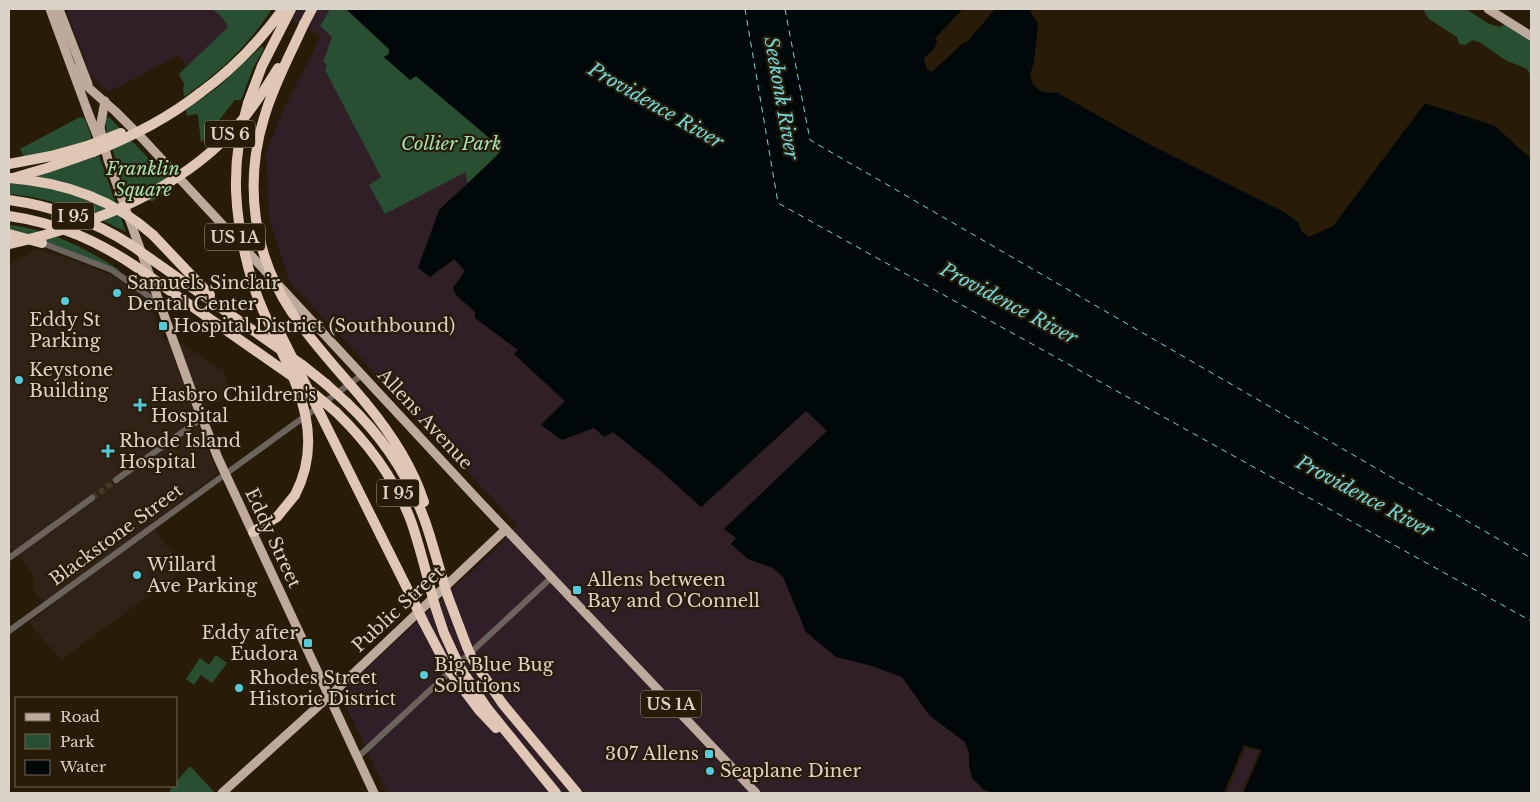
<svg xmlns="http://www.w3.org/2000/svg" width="1540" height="802" font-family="'Libre Baskerville',serif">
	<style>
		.industrial { fill: #311f27 }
		.medical { fill: #312217 }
		.green { fill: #294f32 }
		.water { fill: #000809 }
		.pier { fill: #281c09 }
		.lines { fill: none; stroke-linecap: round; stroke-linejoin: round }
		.ferry { stroke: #70d8dc; stroke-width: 1; stroke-dasharray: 6 5; stroke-linecap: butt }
		.minor-tunnel { stroke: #433726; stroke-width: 6; stroke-dasharray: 6 3; stroke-linecap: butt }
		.minor { stroke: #6d635d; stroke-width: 6 }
		.major { stroke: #beaa9c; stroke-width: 9 }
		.highway { stroke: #dfc6b5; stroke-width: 10 }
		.highway-bridge { stroke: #dfc6b5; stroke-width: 10 }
		.poi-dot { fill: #53cbdb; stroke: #281c09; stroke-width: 2 }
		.labels { text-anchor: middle; stroke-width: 4.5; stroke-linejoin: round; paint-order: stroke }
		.shield { fill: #281c09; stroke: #a59c8f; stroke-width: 1 }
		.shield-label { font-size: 16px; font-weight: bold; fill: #dbd3c8 }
		.park-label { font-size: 18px; font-style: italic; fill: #a3e3b0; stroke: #281c09 }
		.poi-label { font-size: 18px; fill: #dbd3c8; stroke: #281c09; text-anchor: start }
		.street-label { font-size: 18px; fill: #dbd3c8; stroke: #281c09 }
		.water-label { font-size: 19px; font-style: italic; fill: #70d8dc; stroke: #281c09 }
	</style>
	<rect width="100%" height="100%" fill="#281c09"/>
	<path class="industrial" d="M 66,9 L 212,9 L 222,17 L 228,27 L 189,65 L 186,66 L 179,55 L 108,92 L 90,74 Z
		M 272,9 L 330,9 L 320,26 L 332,37 L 327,64 L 423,152 L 385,214 L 466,171 L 467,184 L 439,210 L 430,277 L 455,259 L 465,271 L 453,288 L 456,295 L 475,312 L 475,318 L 518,350 L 514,354 L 565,402 L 541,424 L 562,440 L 594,428 L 613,432 L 660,470 L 701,507 L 806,411 L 828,430 L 724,529 L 736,538 L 748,559 L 773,568 L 783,577 L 806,632 L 873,666 L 902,677 L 930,716 L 965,741 L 969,752 L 969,765 L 984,790 L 996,793 L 387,793 L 340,693 L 501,544 L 517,525 L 289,281 L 269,218 L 266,152 L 285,107 L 321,36 Z
		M 1244,745 L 1262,750 L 1243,793 L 1224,793 Z"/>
	<path class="medical" d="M 38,249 L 69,259 L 111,275 L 149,299 L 163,339 L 182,343 L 224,371 L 232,397 L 192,412 L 218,473 L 151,524 L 184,570 L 61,660 L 29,623 L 47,609 L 34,591 L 33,575 L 13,548 L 9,551 L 9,264 Z"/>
	<path class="green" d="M 212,9 L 272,9 C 247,47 221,71 184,97 L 183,87 L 185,86 L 179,74 L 228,27 L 222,17 Z
		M 330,9 L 346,9 L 389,49 L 389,54 L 384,57 L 410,79 L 416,76 L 495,143 L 499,143 L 501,151 L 467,184 L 466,172 L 385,214 L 369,185 L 381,177 L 325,70 L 327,64 L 323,62 L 332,37 L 320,26 Z
		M 1423,9 L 1466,9 L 1489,24 L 1500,27 L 1508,22 L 1531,37 L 1531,76 L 1527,69 L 1505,60 L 1481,43 L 1473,40 L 1465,45 L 1459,44 L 1457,37 L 1429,19 Z
		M 262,46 L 264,49 L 253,68 L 241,100 L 235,100 L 201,143 L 198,115 L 195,114 L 187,116 L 186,110 L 218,87 Z
		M 80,117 L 85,119 L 92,139 L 44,153 L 24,157 L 20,149 Z
		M 109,117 L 173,184 L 153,201 L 128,199 L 106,129 L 106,118 Z
		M 99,156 L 126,232 C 90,214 50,197 9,194 L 9,183 Z
		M 9,225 C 49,229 87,249 121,271 L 59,247 L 9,232 Z
		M 216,655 L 227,663 L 212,683 L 201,675 L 194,685 L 186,679 L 200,658 L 209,665 Z
		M 190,766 L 215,793 L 171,793 L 169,791 L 173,786 L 176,786 L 176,782 Z"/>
	<path class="water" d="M 346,9 L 963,9 L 935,38 L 937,41 L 934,49 L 924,58 L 927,70 L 932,72 L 963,43 L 968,41 L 995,9 L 1029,9 L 1038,24 L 1034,62 L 1030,75 L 1033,85 L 1042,92 L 1058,93 L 1145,142 L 1284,212 L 1298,222 L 1302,232 L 1309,237 L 1333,226 L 1425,103 L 1495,126 L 1531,159 L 1531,793 L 1243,793 L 1262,750 L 1244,746 L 1224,793 L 996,793 L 984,790 L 972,778 L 969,765 L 969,752 L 965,742 L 930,716 L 902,677 L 872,666 L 836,657 L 806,632 L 783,577 L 773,568 L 748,559 L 731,544 L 736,538 L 724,529 L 827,431 L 806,411 L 701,507 L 660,470 L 613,432 L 604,437 L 594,428 L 562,440 L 541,425 L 565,401 L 514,354 L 518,350 L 475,318 L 475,312 L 456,295 L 453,288 L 465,271 L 454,259 L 430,277 L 418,268 L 439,210 L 497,156 L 501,150 L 499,143 L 496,143 L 416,76 L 410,80 L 384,57 L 389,54 L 389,49 Z"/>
	<path class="pier" d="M 1244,745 L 1262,750 L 1243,793 L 1241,793 L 1259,751 L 1245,748 L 1227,793 L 1224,793 Z"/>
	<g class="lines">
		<path class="ferry" d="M 745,9 L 778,203 L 1531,621
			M 785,9 L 810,140 L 1531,558"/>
		<path class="minor-tunnel" d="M 92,498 L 116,480"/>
		<path class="minor" d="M 42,243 L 112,270 L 160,304
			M 116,480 L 202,418
			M 9,558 L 92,498
			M 9,631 L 362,375
			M 357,758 L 552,577"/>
		<path class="major" d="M 50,9 L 89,115 L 99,140
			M 59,9 L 88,84
			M 1488,9 L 1531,36
			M 71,66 L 81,81 L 115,111 L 141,137 L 479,501 L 756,793
			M 105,101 L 100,128 L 108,160 L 193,395 L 218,458 L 374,793
			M 222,793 L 335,691 L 506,529"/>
		<path class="highway" d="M 304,24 L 312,9
			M 200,93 C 232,70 260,41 283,9
			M 248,103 L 262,66 L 291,9
			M 9,164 L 51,156 L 90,145
			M 13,178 L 47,168 L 93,152
			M 9,200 C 53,206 94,221 131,245
			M 9,216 C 59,223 100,242 141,270
			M 9,234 L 42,243
			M 153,235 L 210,295
			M 151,259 L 301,364 L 326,384
			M 163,286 L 296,379
			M 365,402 C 390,432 412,465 424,502
			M 347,403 C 382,436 409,477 425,521 C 432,541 437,561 443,580
			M 336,412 C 368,443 395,479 411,521 C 419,544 425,568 431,591
			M 253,532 L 277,517 L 295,495
			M 381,536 L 412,598
			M 447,594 L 467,647
			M 435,606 L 444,633 L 456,659
			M 423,621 L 447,667
			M 473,660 L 502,703 L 577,793
			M 461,669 L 487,708 L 556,793
			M 454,677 L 479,710 L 496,728"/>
		<path class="highway-bridge" d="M 304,24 C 290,55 273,86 264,118 C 244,183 253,254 291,311 C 312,343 340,372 365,402
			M 248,103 C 229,166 234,219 252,281 C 274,354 335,418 295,495
			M 90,145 L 121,133
			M 93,152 C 131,137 167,119 200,93
			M 9,178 C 62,182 113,199 153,235
			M 9,244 C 89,226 173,193 231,133 C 250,113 264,91 278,68
			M 131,245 L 151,259
			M 141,270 L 163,286
			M 278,329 L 381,536
			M 326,384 L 347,403
			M 312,392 L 336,412
			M 443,580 L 447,594
			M 431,591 L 435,606
			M 412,598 L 423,621
			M 467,647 L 473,660
			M 456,659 L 461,669
			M 447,667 L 454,677"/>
	</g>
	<g class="poi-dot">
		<circle cx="117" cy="293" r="5"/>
		<circle cx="65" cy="301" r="5"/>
		<rect x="158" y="321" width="10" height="10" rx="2.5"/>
		<circle cx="19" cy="380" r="5"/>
		<path d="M137.5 397.5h5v5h5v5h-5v5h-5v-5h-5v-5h5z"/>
		<path d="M105.5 443.5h5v5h5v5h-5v5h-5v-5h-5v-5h5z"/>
		<circle cx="137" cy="575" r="5"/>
		<rect x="572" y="585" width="10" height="10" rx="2.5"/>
		<rect x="303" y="638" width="10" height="10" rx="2.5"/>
		<circle cx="424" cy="675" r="5"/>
		<circle cx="239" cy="688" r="5"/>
		<rect x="704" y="749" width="10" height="10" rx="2.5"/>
		<circle cx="710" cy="771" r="5"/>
	</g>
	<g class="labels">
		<g class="shield">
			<rect x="205" y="120.5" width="50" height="27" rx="4"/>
			<rect x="52" y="202.5" width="42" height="27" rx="4"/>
			<rect x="205" y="223.5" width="60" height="27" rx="4"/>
			<rect x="377" y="479.5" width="42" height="27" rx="4"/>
			<rect x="641" y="690.5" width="60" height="27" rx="4"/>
		</g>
		<g class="shield-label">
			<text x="230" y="140">US 6</text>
			<text x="73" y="222">I 95</text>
			<text x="235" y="243">US 1A</text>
			<text x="398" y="499">I 95</text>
			<text x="671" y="710">US 1A</text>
		</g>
		<g class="park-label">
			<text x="451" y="150">Collier Park</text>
			<text x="143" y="175">Franklin<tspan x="143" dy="21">Square</tspan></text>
		</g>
		<g class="poi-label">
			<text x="127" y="289">Samuels Sinclair<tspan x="127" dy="21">Dental Center</tspan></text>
			<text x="65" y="326" text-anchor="middle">Eddy St<tspan x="65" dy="21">Parking</tspan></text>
			<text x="173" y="332">Hospital District (Southbound)</text>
			<text x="29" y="376">Keystone<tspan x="29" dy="21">Building</tspan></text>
			<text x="151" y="401">Hasbro Children's<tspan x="151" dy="21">Hospital</tspan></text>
			<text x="119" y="447">Rhode Island<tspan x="119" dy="21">Hospital</tspan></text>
			<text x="147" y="571">Willard<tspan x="147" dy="21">Ave Parking</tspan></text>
			<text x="587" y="586">Allens between<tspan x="587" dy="21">Bay and O'Connell</tspan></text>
			<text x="298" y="639" text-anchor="end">Eddy after<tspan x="298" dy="21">Eudora</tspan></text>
			<text x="434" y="671">Big Blue Bug<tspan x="434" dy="21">Solutions</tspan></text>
			<text x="249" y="684">Rhodes Street<tspan x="249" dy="21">Historic District</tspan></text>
			<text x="699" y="760" text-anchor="end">307 Allens</text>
			<text x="720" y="777">Seaplane Diner</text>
		</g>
		<g class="street-label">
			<text transform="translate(425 419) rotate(47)" y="6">Allens Avenue</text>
			<text transform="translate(116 535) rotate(-36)" y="6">Blackstone Street</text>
			<text transform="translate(273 538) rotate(65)" y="6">Eddy Street</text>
			<text transform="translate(398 609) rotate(-43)" y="6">Public Street</text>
		</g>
		<g class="water-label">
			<text transform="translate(782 98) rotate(80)" y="7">Seekonk River</text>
			<text transform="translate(656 105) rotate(30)" y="7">Providence River</text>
			<text transform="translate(1009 303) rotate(28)" y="7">Providence River</text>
			<text transform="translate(1365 496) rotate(28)" y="7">Providence River</text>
		</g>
	</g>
	<rect width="1540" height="802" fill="none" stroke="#dbd3c8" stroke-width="20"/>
	<rect x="15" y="697" width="162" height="90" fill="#281c09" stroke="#706555"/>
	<rect x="25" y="713" width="25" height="8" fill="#beaa9c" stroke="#706555"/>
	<text x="60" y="722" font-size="15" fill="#dbd3c8">Road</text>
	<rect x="25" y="734" width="25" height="15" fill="#294f32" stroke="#706555"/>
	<text x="60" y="747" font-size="15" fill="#dbd3c8">Park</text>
	<rect x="25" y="760" width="25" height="15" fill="#000809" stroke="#706555"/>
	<text x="60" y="772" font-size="15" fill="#dbd3c8">Water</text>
</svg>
